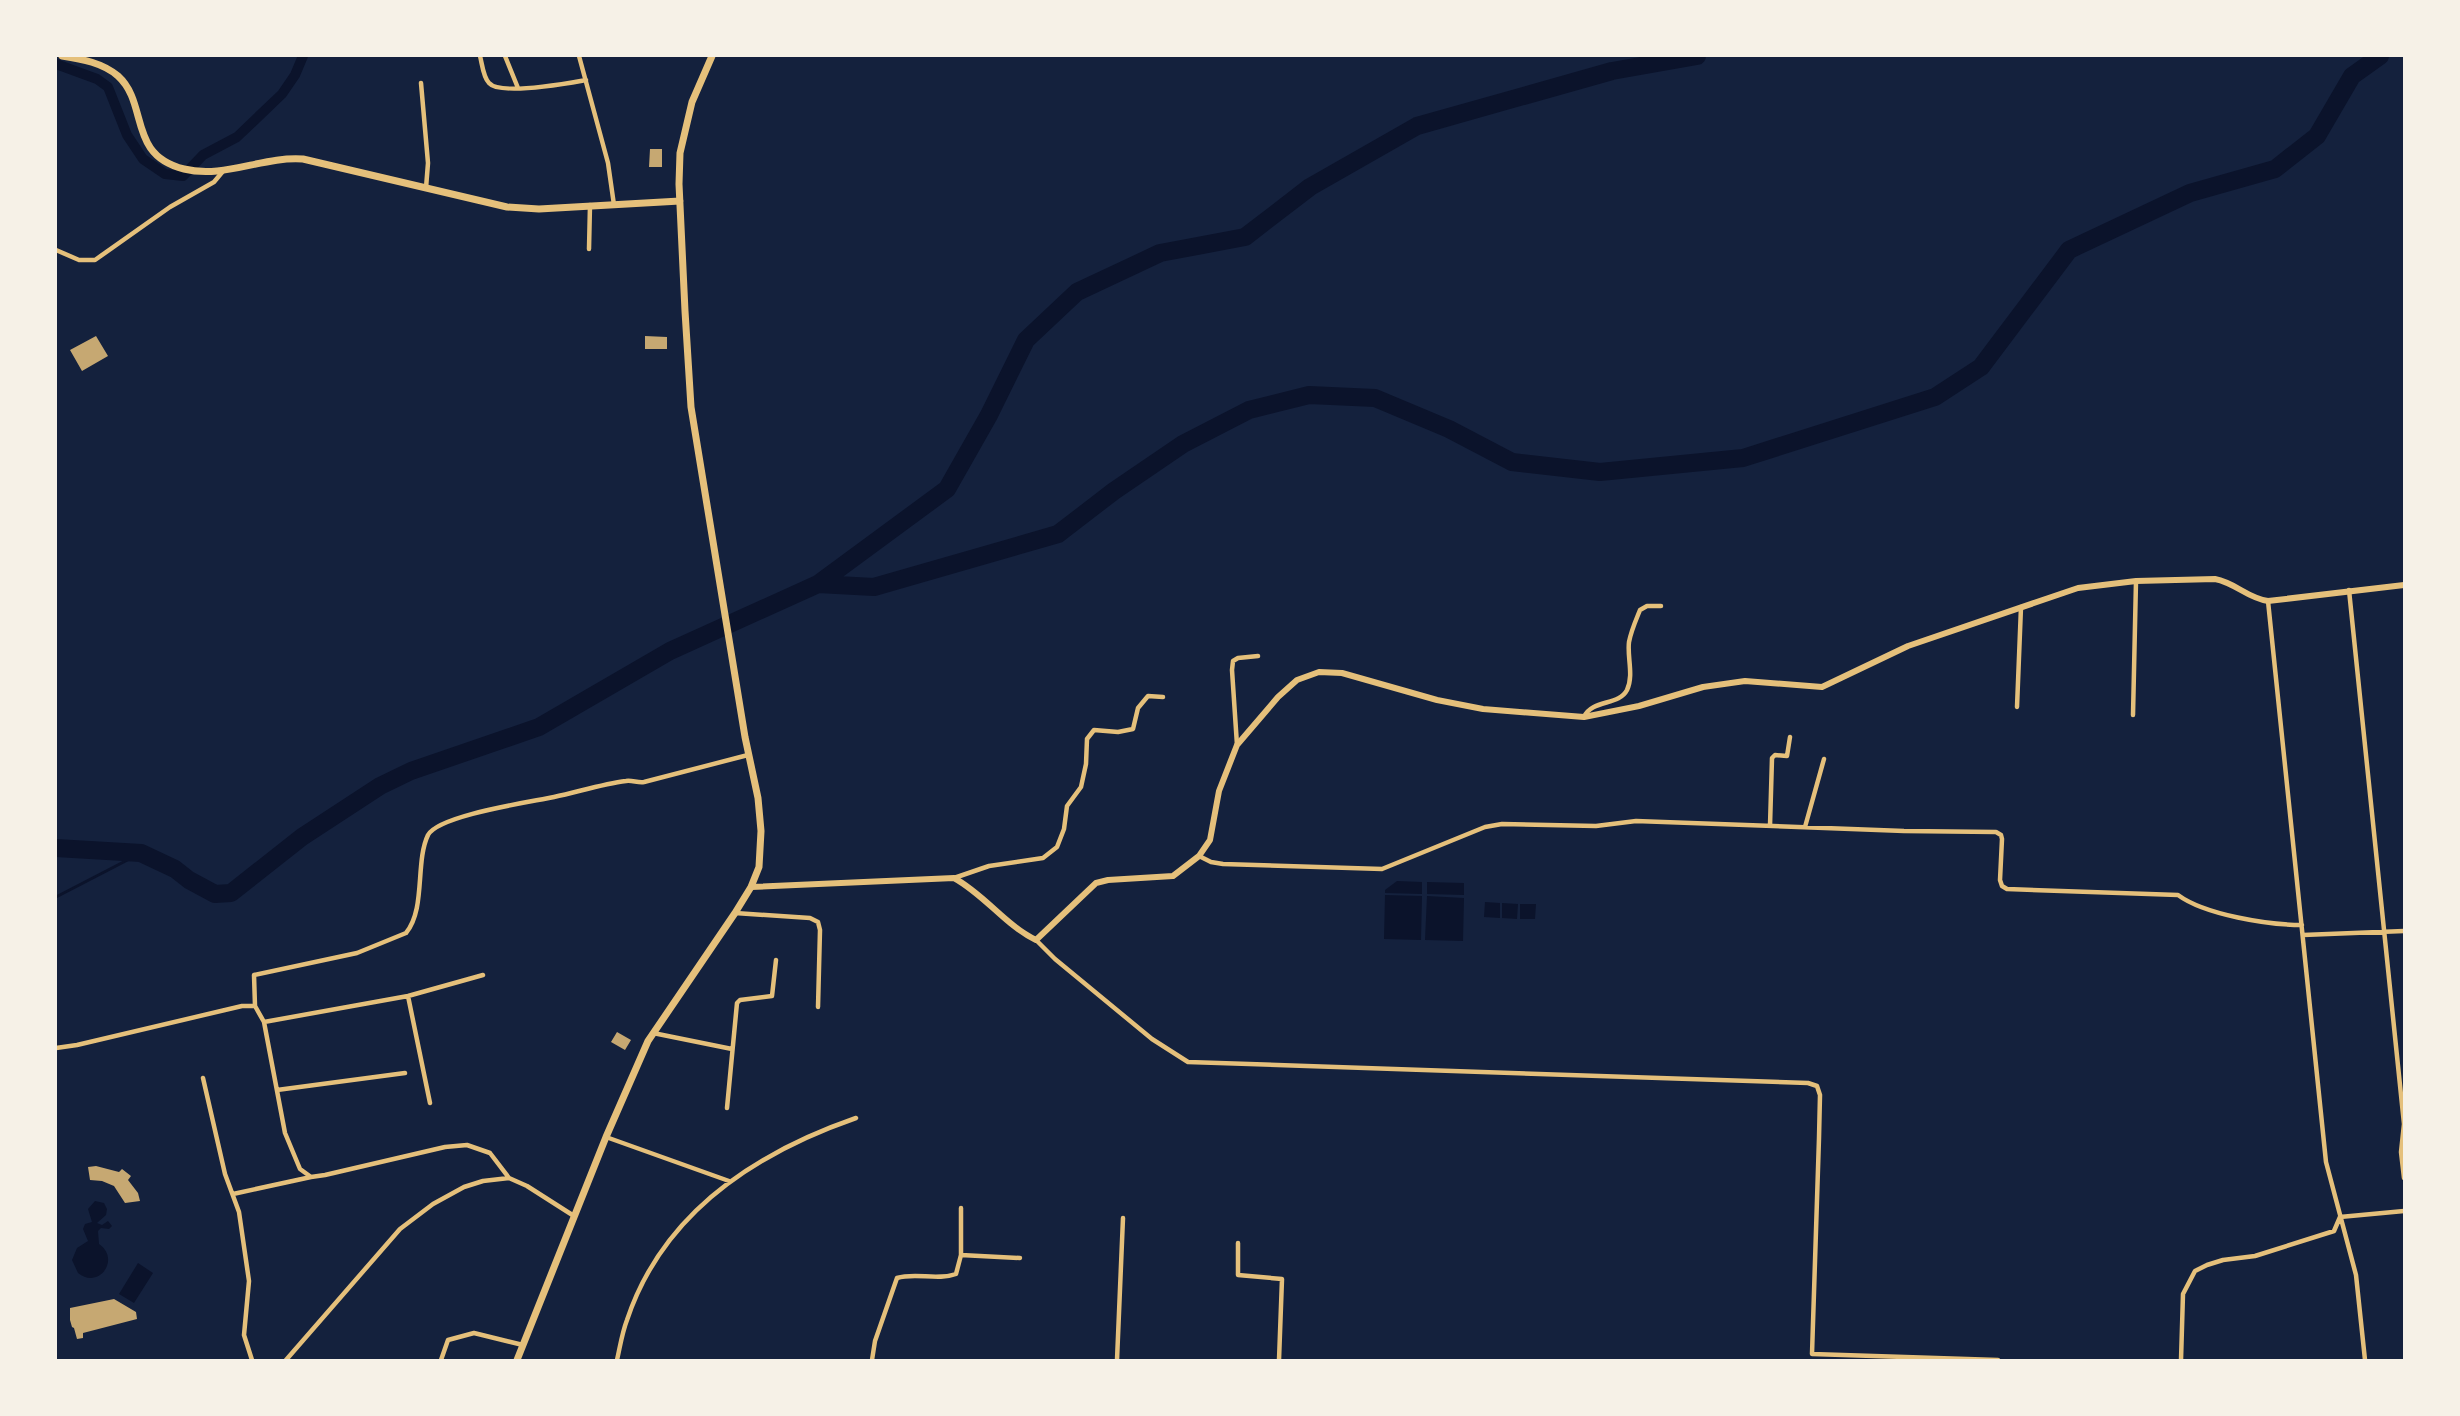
<svg xmlns="http://www.w3.org/2000/svg" width="2460" height="1416" font-family="'Noto Sans',sans-serif">
	<style>
		.water { fill: #0b132b }
		.lines { fill: none; stroke-linecap: round; stroke-linejoin: round }
		.stream { stroke: #0b132b; stroke-width: 3 }
		.canal { stroke: #0b132b; stroke-width: 10 }
		.river { stroke: #0b132b; stroke-width: 18 }
		.building { fill: #c6a872 }
		.minor { stroke: #e5c07b; stroke-width: 4.5 }
		.tertiary { stroke: #e5c07b; stroke-width: 6 }
		.secondary { stroke: #e5c07b; stroke-width: 7 }
	</style>
	<rect width="100%" height="100%" fill="#14213d"/>
	<path class="water" d="M 1397,881 L 1422,882 L 1422,894 L 1385,893 L 1385,890 Z
		M 1427,882 L 1464,883 L 1464,895 L 1427,894 Z
		M 1385,895 L 1422,896 L 1421,940 L 1384,939 Z
		M 1427,896 L 1464,898 L 1463,941 L 1425,940 Z
		M 1485,902 L 1500,903 L 1500,918 L 1484,917 Z
		M 1502,903 L 1518,904 L 1517,919 L 1502,918 Z
		M 1520,904 L 1536,904 L 1535,919 L 1520,919 Z
		M 95,1201 L 104,1203 L 107,1209 L 106,1215 L 97,1223 L 102,1225 L 108,1221 L 112,1226 L 109,1229 L 101,1228 L 98,1231 L 99,1244 C 121,1259 99,1290 78,1273 L 72,1260 L 77,1248 L 88,1241 L 83,1229 L 85,1224 L 92,1222 L 88,1209 Z
		M 138,1263 L 153,1273 L 134,1303 L 119,1294 Z"/>
	<g class="lines">
		<path class="stream" d="M 56,897 L 141,853"/>
		<path class="canal" d="M 56,64 L 97,79 L 108,87 L 127,135 L 143,159 L 165,174 L 183,176 L 203,155 L 237,137 L 282,94 L 295,75 L 303,56"/>
		<path class="river" d="M 818,584 L 874,587 L 1058,534 L 1114,491 L 1183,444 L 1249,410 L 1309,395 L 1375,398 L 1449,429 L 1512,462 L 1600,472 L 1743,458 L 1935,397 L 1981,367 L 2069,250 L 2190,193 L 2275,169 L 2317,136 L 2352,76 L 2380,56
			M 56,848 L 141,853 L 175,869 L 189,880 L 215,894 L 231,893 L 302,837 L 380,786 L 411,771 L 539,727 L 670,651 L 818,584 L 947,489 L 989,415 L 1026,340 L 1077,292 L 1160,253 L 1245,237 L 1310,187 L 1417,126 L 1612,71 L 1697,56"/>
	</g>
	<path class="building" d="M 650,149 L 662,149 L 662,167 L 649,167 Z
		M 96,336 L 108,356 L 82,371 L 70,350 Z
		M 645,336 L 667,337 L 667,349 L 645,349 Z
		M 617,1032 L 631,1040 L 625,1050 L 611,1042 Z
		M 96,1166 L 119,1172 L 122,1169 L 131,1176 L 128,1180 L 138,1193 L 140,1201 L 125,1203 L 114,1186 L 102,1181 L 90,1180 L 88,1167 Z
		M 114,1299 L 136,1312 L 137,1319 L 83,1333 L 83,1338 L 77,1339 L 74,1328 L 72,1327 L 70,1320 L 70,1308 Z"/>
	<g class="lines">
		<path class="minor" d="M 480,56 C 482,63 483,77 489,83 C 500,96 569,83 586,80
			M 505,56 L 518,88
			M 579,56 L 608,163 L 614,205
			M 421,83 L 428,163 L 426,188
			M 589,249 L 590,205
			M 56,250 L 79,260 L 95,260 L 170,207 L 214,182 L 224,170
			M 2349,590 L 2404,1124 L 2401,1152 L 2404,1178
			M 2268,601 L 2326,1162 L 2356,1275 L 2365,1360
			M 2017,707 L 2021,607
			M 2133,715 L 2136,581
			M 1584,717 C 1592,699 1619,706 1627,690 C 1634,675 1627,657 1629,642 C 1631,631 1636,620 1640,610 L 1647,606 L 1661,606
			M 1237,745 L 1232,670 L 1233,661 L 1238,658 L 1258,656
			M 1770,826 L 1772,758 L 1775,755 L 1787,756 L 1790,737
			M 1805,827 L 1824,759
			M 1199,856 L 1211,862 L 1223,864 L 1382,869 L 1485,827 L 1502,824 L 1596,826 L 1636,821 L 1904,831 L 1996,832 L 2001,835 L 2002,839 L 2000,880 L 2002,886 L 2007,889 L 2178,895 C 2205,915 2269,925 2302,925
			M 954,878 L 989,866 L 1043,858 L 1057,847 L 1064,829 L 1067,806 L 1081,787 L 1086,764 L 1087,739 L 1094,730 L 1118,732 L 1133,729 L 1138,708 L 1148,696 L 1163,697
			M 735,913 L 810,918 L 818,922 L 820,930 L 818,1007
			M 2303,935 L 2404,931
			M 1036,940 L 1055,959 L 1152,1039 L 1188,1062 L 1808,1083 L 1817,1086 L 1820,1095 L 1819,1138 L 1812,1354 L 1998,1360
			M 408,996 L 430,1103
			M 264,1022 L 408,996 L 483,975
			M 653,1033 L 732,1049
			M 56,1048 L 77,1045 L 242,1006 L 255,1006
			M 203,1078 L 225,1174 L 239,1212 L 249,1281 L 244,1335 L 252,1360
			M 277,1090 L 405,1073
			M 727,1108 L 737,1003 L 740,1000 L 772,996 L 776,960
			M 606,1137 L 729,1181
			M 509,1178 L 490,1153 L 467,1145 L 445,1147 L 325,1175 L 311,1177 L 300,1169 L 285,1133 L 264,1022 L 255,1006 L 254,975 L 357,953 L 406,933 C 426,909 415,862 428,835 C 439,815 531,802 554,797 C 578,792 602,784 626,781 C 632,780 638,783 644,782 L 748,755
			M 233,1194 L 311,1177
			M 1238,1243 L 1238,1275 L 1282,1279 L 1279,1360
			M 961,1255 L 1020,1258
			M 286,1360 L 400,1229 L 433,1204 L 464,1187 L 483,1181 L 509,1178 L 527,1186 L 574,1216
			M 441,1360 L 448,1340 L 474,1333 L 523,1345
			M 617,1360 C 620,1347 622,1333 627,1320 C 663,1212 755,1153 856,1118
			M 872,1360 L 875,1341 L 897,1278 C 916,1272 937,1281 956,1274 L 961,1255 L 961,1208
			M 1117,1360 L 1123,1218
			M 2181,1360 L 2183,1294 L 2195,1271 L 2207,1265 L 2223,1260 L 2255,1256 L 2334,1231 L 2340,1217 L 2404,1211"/>
		<path class="tertiary" d="M 751,887 L 954,878 C 985,895 1005,925 1036,940 L 1096,883 L 1108,880 L 1173,876 L 1199,856 L 1210,840 L 1219,791 L 1237,745 L 1278,697 L 1297,680 L 1319,672 L 1342,673 L 1437,700 L 1483,709 L 1584,717 L 1639,706 L 1703,687 L 1745,681 L 1822,687 L 1908,646 L 2078,588 L 2136,581 L 2215,579 C 2236,583 2247,598 2268,601 L 2404,585"/>
		<path class="secondary" d="M 62,56 C 82,59 103,63 118,76 C 149,104 127,155 184,169 C 224,179 263,156 303,159 L 507,207 L 539,209 L 680,201
			M 517,1360 L 606,1137 L 648,1041 L 735,913 L 751,887 L 759,867 L 761,831 L 758,798 L 745,737 L 691,407 L 685,311 L 679,184 L 680,153 L 692,102 L 712,56"/>
	</g>
	<rect width="2460" height="1416" fill="none" stroke="#f6f1e7" stroke-width="114"/>
</svg>
